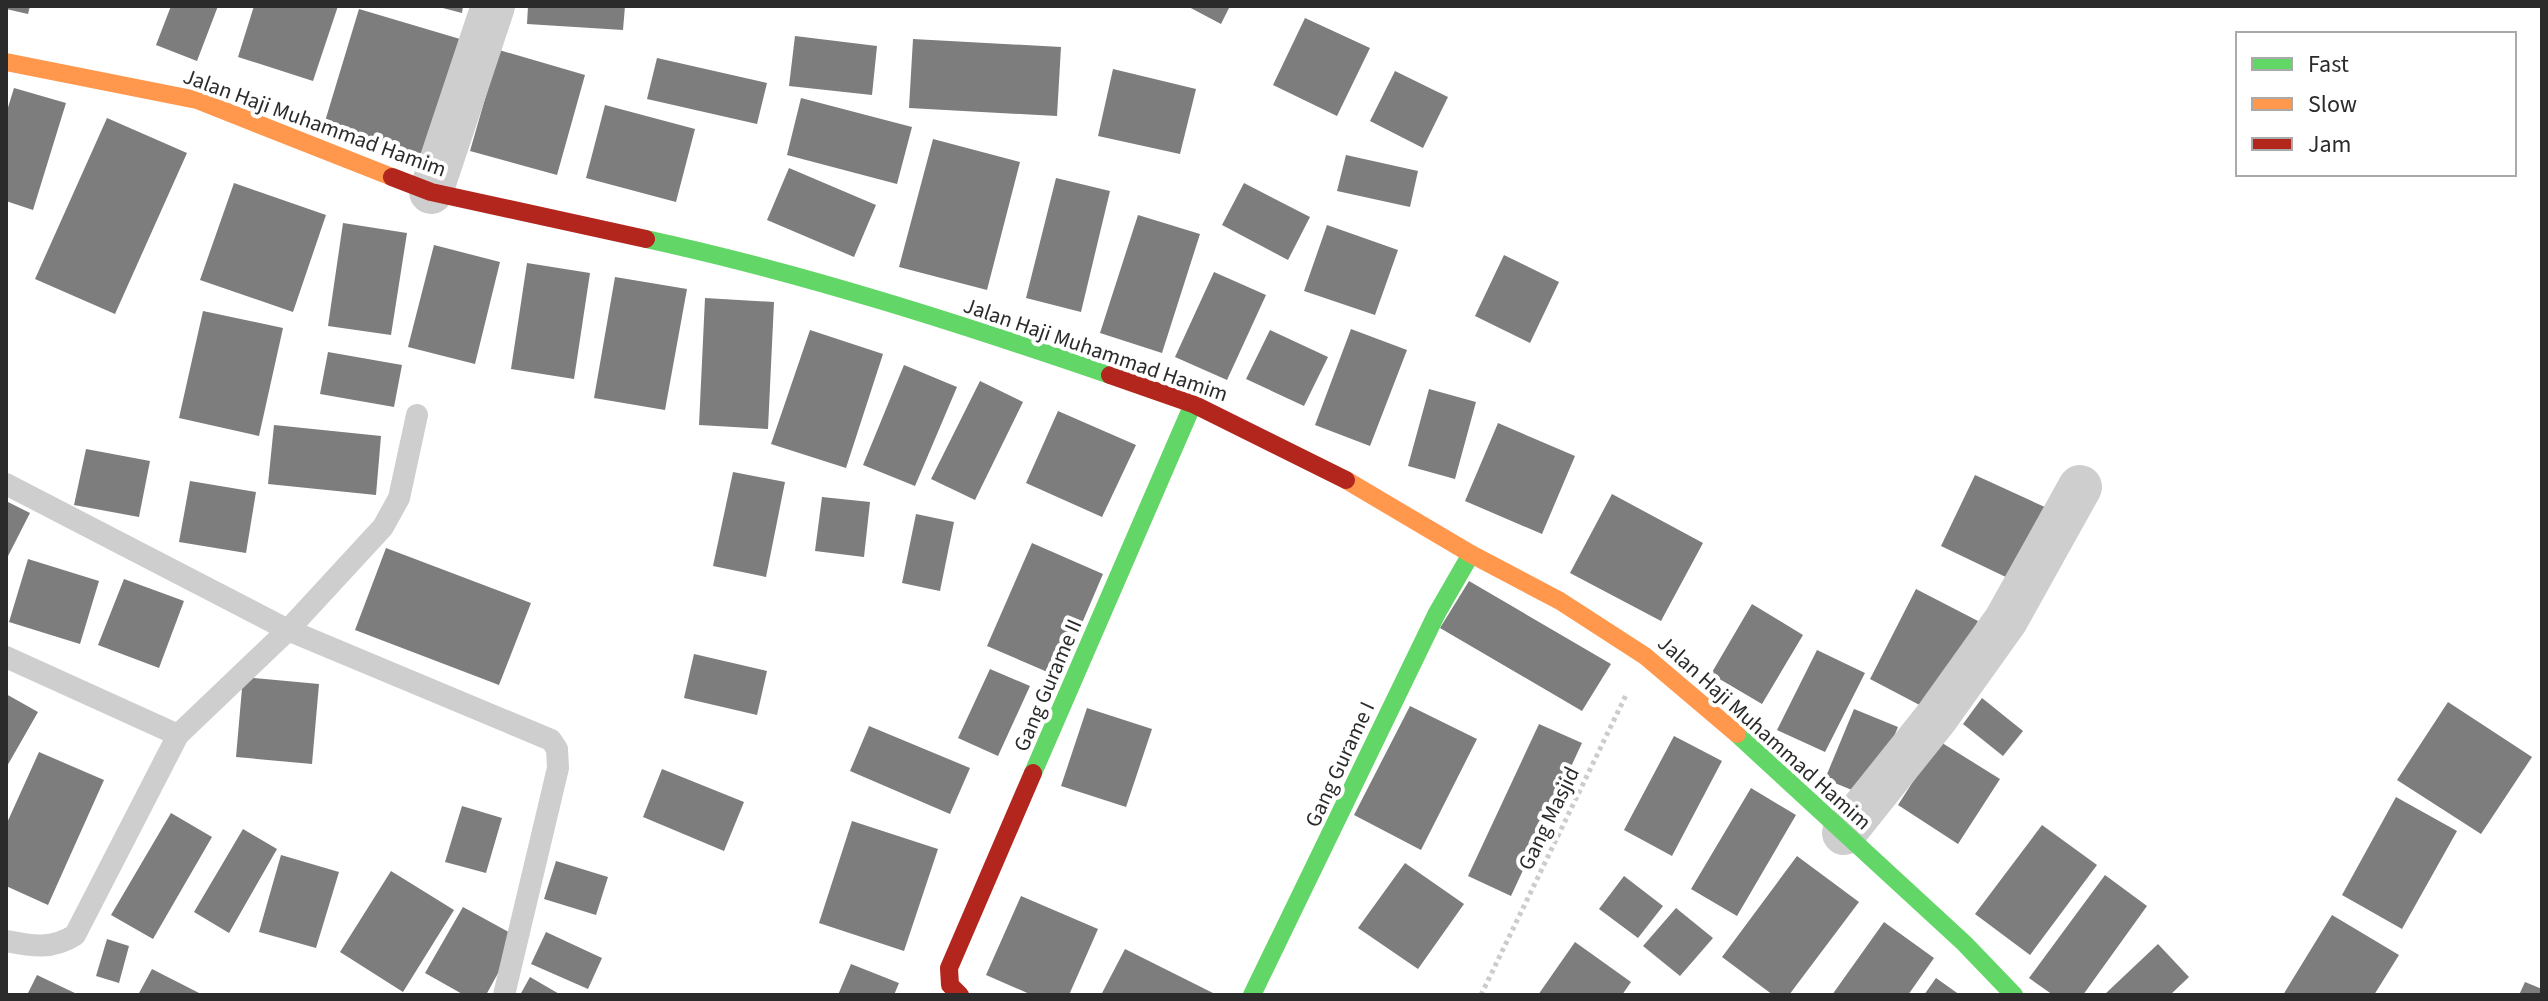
<svg xmlns="http://www.w3.org/2000/svg" width="2548" height="1001" font-family="'Source Sans 3',sans-serif">
	<style>
		.building { fill: #7d7d7d }
		.lines { fill: none; stroke-linecap: round; stroke-linejoin: round }
		.path { stroke: #ccc; stroke-width: 5; stroke-dasharray: 4 4; stroke-linecap: butt }
		.lane { stroke: #cecece; stroke-width: 22 }
		.street { stroke: #cecece; stroke-width: 44 }
		.fast { stroke: #63d668; stroke-width: 18 }
		.slow { stroke: #ff974d; stroke-width: 18 }
		.jam { stroke: #b3261e; stroke-width: 18 }
		.labels { text-anchor: middle; stroke-width: 8; stroke-linejoin: round; paint-order: stroke }
		.street-label { font-size: 22px; fill: #2b2b2b; stroke: #fff }
	</style>
	<rect width="100%" height="100%" fill="#fff"/>
	<path class="building" d="M 6,6 L 30,6 L 28,14 L 6,9 Z
		M 171,6 L 218,6 L 197,61 L 156,45 Z
		M 254,6 L 338,6 L 313,81 L 238,57 Z
		M 435,6 L 463,6 L 462,13 Z
		M 528,6 L 625,6 L 623,30 L 527,24 Z
		M 1187,6 L 1230,6 L 1221,24 Z
		M 359,9 L 460,39 L 424,157 L 323,128 Z
		M 1305,18 L 1370,48 L 1337,116 L 1273,85 Z
		M 795,36 L 877,46 L 872,95 L 789,86 Z
		M 913,39 L 1061,47 L 1057,116 L 909,108 Z
		M 499,50 L 585,75 L 557,175 L 470,151 Z
		M 657,58 L 767,83 L 757,124 L 647,99 Z
		M 1113,69 L 1196,89 L 1180,154 L 1098,136 Z
		M 1395,71 L 1448,97 L 1423,148 L 1370,121 Z
		M 14,88 L 66,103 L 33,210 L 6,201 L 6,114 Z
		M 801,98 L 912,127 L 897,184 L 787,155 Z
		M 605,105 L 695,129 L 676,202 L 586,178 Z
		M 107,118 L 187,153 L 115,314 L 35,279 Z
		M 933,139 L 1020,162 L 987,290 L 899,267 Z
		M 1346,155 L 1418,171 L 1410,207 L 1337,191 Z
		M 789,168 L 876,205 L 854,257 L 767,220 Z
		M 1056,178 L 1110,191 L 1081,312 L 1026,298 Z
		M 234,183 L 326,215 L 293,312 L 200,280 Z
		M 1244,183 L 1310,217 L 1288,260 L 1222,225 Z
		M 1138,215 L 1200,234 L 1162,353 L 1100,333 Z
		M 343,223 L 407,233 L 391,335 L 328,326 Z
		M 1327,225 L 1398,250 L 1375,315 L 1304,291 Z
		M 434,245 L 500,262 L 475,364 L 408,347 Z
		M 1504,255 L 1559,282 L 1530,343 L 1475,316 Z
		M 527,263 L 590,273 L 574,379 L 511,369 Z
		M 1214,272 L 1266,295 L 1227,380 L 1175,357 Z
		M 615,277 L 687,289 L 665,410 L 594,398 Z
		M 705,298 L 774,302 L 768,429 L 699,425 Z
		M 203,311 L 283,328 L 259,436 L 179,418 Z
		M 1351,329 L 1407,350 L 1370,446 L 1315,425 Z
		M 810,330 L 883,354 L 846,468 L 771,444 Z
		M 1270,330 L 1328,357 L 1304,406 L 1246,379 Z
		M 328,352 L 402,365 L 394,407 L 320,394 Z
		M 904,365 L 957,387 L 915,486 L 863,465 Z
		M 980,381 L 1023,402 L 975,500 L 931,479 Z
		M 1429,389 L 1476,402 L 1455,479 L 1408,466 Z
		M 1058,411 L 1136,445 L 1102,517 L 1026,483 Z
		M 1498,423 L 1575,456 L 1542,534 L 1465,501 Z
		M 274,425 L 381,436 L 376,495 L 268,484 Z
		M 86,449 L 150,461 L 139,517 L 74,505 Z
		M 733,472 L 785,482 L 766,577 L 713,566 Z
		M 1975,475 L 2047,508 L 2012,580 L 1941,546 Z
		M 190,481 L 256,492 L 246,553 L 179,542 Z
		M 1612,494 L 1703,543 L 1661,621 L 1570,573 Z
		M 822,497 L 870,502 L 864,557 L 815,551 Z
		M 6,501 L 30,513 L 6,560 Z
		M 916,514 L 954,522 L 940,591 L 902,583 Z
		M 1032,543 L 1103,574 L 1059,677 L 987,646 Z
		M 386,548 L 531,603 L 499,685 L 355,630 Z
		M 28,559 L 99,581 L 80,644 L 9,622 Z
		M 124,579 L 184,601 L 159,668 L 98,645 Z
		M 1469,581 L 1611,664 L 1582,711 L 1440,628 Z
		M 1916,589 L 1978,621 L 1931,711 L 1870,679 Z
		M 1752,604 L 1803,635 L 1762,704 L 1711,674 Z
		M 1817,650 L 1865,673 L 1825,752 L 1777,730 Z
		M 694,654 L 767,671 L 757,715 L 684,698 Z
		M 990,669 L 1030,686 L 998,756 L 958,738 Z
		M 243,677 L 319,684 L 312,764 L 236,757 Z
		M 6,694 L 38,712 L 6,768 Z
		M 1982,698 L 2023,731 L 2003,756 L 1963,724 Z
		M 2448,702 L 2532,757 L 2481,834 L 2397,780 Z
		M 1410,706 L 1477,739 L 1421,850 L 1354,815 Z
		M 1087,708 L 1152,729 L 1126,807 L 1061,786 Z
		M 1854,709 L 1898,727 L 1869,797 L 1825,779 Z
		M 1539,724 L 1582,743 L 1511,896 L 1468,876 Z
		M 869,726 L 970,768 L 950,814 L 850,771 Z
		M 1674,736 L 1722,761 L 1672,856 L 1624,830 Z
		M 1939,741 L 2000,779 L 1958,844 L 1898,805 Z
		M 39,752 L 104,780 L 48,905 L 6,886 L 6,825 Z
		M 662,769 L 744,802 L 724,851 L 643,817 Z
		M 1751,788 L 1796,815 L 1737,916 L 1691,889 Z
		M 2396,797 L 2457,831 L 2402,929 L 2342,895 Z
		M 462,806 L 502,818 L 486,873 L 445,862 Z
		M 171,813 L 212,837 L 153,939 L 111,915 Z
		M 852,821 L 938,849 L 904,951 L 819,923 Z
		M 2042,825 L 2097,865 L 2030,955 L 1975,914 Z
		M 243,829 L 277,849 L 229,933 L 194,912 Z
		M 281,855 L 339,872 L 316,948 L 259,932 Z
		M 1797,856 L 1859,902 L 1789,995 L 1773,995 L 1722,957 Z
		M 556,861 L 608,877 L 596,915 L 544,899 Z
		M 1405,863 L 1464,904 L 1418,969 L 1358,928 Z
		M 391,871 L 454,910 L 403,992 L 340,952 Z
		M 2105,875 L 2147,906 L 2083,995 L 2053,995 L 2029,978 Z
		M 1624,876 L 1663,906 L 1638,938 L 1599,909 Z
		M 1021,896 L 1098,929 L 1069,995 L 1032,995 L 986,975 Z
		M 463,907 L 518,937 L 486,995 L 464,995 L 425,973 Z
		M 1676,908 L 1713,938 L 1680,976 L 1643,946 Z
		M 2332,915 L 2399,955 L 2374,995 L 2283,995 Z
		M 1884,922 L 1934,958 L 1908,995 L 1832,995 Z
		M 546,932 L 602,958 L 588,989 L 531,964 Z
		M 107,939 L 129,946 L 119,983 L 96,976 Z
		M 1575,942 L 1631,982 L 1622,995 L 1538,995 Z
		M 2158,944 L 2189,977 L 2170,995 L 2104,995 Z
		M 1125,949 L 1217,995 L 1101,995 Z
		M 851,964 L 899,983 L 894,995 L 838,995 Z
		M 152,969 L 203,995 L 138,995 Z
		M 37,975 L 79,995 L 27,995 Z
		M 530,977 L 561,995 L 520,995 Z
		M 1936,978 L 1960,995 L 1924,995 Z
		M 2525,982 L 2542,989 L 2542,995 L 2519,995 Z"/>
	<g class="lines">
		<path class="path" d="M 1481,995 L 1627,693"/>
		<path class="lane" d="M 6,484 L 288,630 L 383,527 L 399,498 L 417,415
			M 6,657 L 178,735 L 288,630 L 551,740 L 557,749 L 558,768 L 504,995
			M 6,941 C 32,946 52,950 75,935 L 178,735"/>
		<path class="street" d="M 431,192 L 493,6
			M 1844,833 L 1936,718 L 2006,620 L 2080,487"/>
		<path class="fast" d="M 646,239 C 803,273 958,323 1110,375
			M 1737,734 L 1964,943 L 2014,995
			M 1033,773 L 1193,404
			M 1252,995 L 1437,613 L 1471,554"/>
		<path class="slow" d="M 6,62 L 197,100 L 392,177
			M 1346,480 L 1471,554 L 1560,601 L 1645,656 L 1737,734"/>
		<path class="jam" d="M 392,177 L 431,192 L 646,239
			M 1110,375 L 1193,404 L 1346,480
			M 960,995 L 950,985 L 949,968 L 1033,773"/>
	</g>
	<g class="labels">
		<g class="street-label">
			<text transform="translate(315 122) rotate(20)" y="8">Jalan Haji Muhammad Hamim</text>
			<text transform="translate(1096 349) rotate(19)" y="8">Jalan Haji Muhammad Hamim</text>
			<text transform="translate(1047 685) rotate(-67)" y="8">Gang Gurame II</text>
			<text transform="translate(1765 732) rotate(42)" y="8">Jalan Haji Muhammad Hamim</text>
			<text transform="translate(1339 764) rotate(-65)" y="8">Gang Gurame I</text>
			<text transform="translate(1548 818) rotate(-64)" y="8">Gang Masjid</text>
		</g>
	</g>
	<rect width="2548" height="1001" fill="none" stroke="#2b2b2b" stroke-width="16"/>
	<rect x="2236" y="32" width="280" height="144" fill="#ffffff" stroke="#aaaaaa" stroke-width="2"/>
	<rect x="2252" y="58" width="40" height="12" fill="#63d668" stroke="#aaaaaa" stroke-width="2"/>
	<text x="2308" y="72" font-size="24" fill="#2b2b2b">Fast</text>
	<rect x="2252" y="98" width="40" height="12" fill="#ff974d" stroke="#aaaaaa" stroke-width="2"/>
	<text x="2308" y="112" font-size="24" fill="#2b2b2b">Slow</text>
	<rect x="2252" y="138" width="40" height="12" fill="#b3261e" stroke="#aaaaaa" stroke-width="2"/>
	<text x="2308" y="152" font-size="24" fill="#2b2b2b">Jam</text>
</svg>
